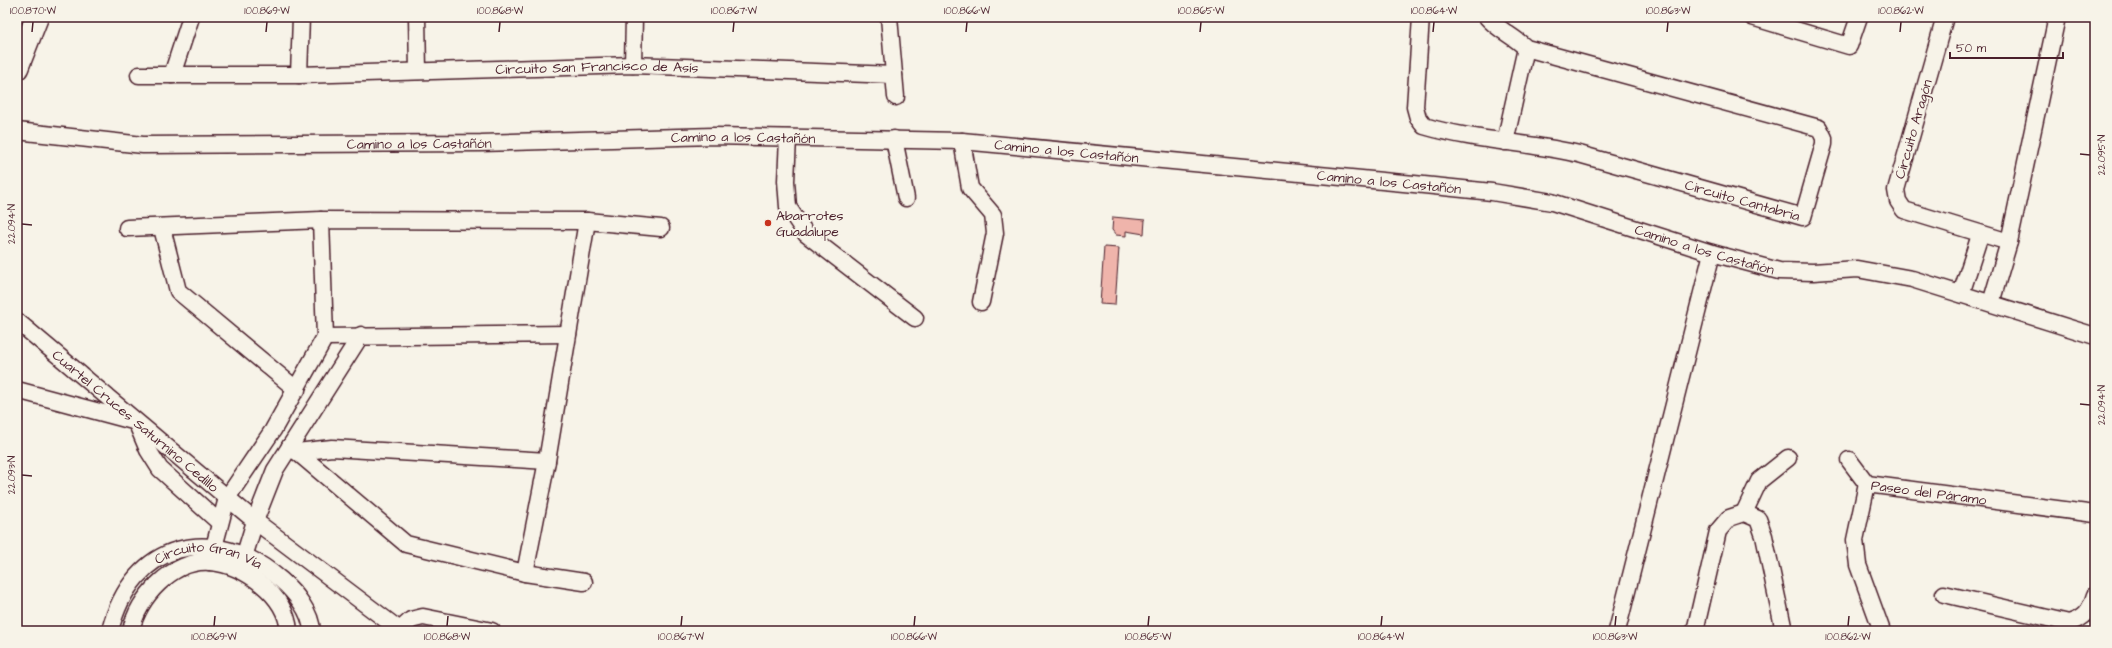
<svg xmlns="http://www.w3.org/2000/svg" width="2112" height="648" font-family="'Architects Daughter',sans-serif">
	<style>
		.building { fill: #efb4ab; stroke: #4a1f2b }
		.lines { fill: none; stroke-linecap: round; stroke-linejoin: round }
		.street-casing { stroke: #4a1f2b; stroke-width: 19 }
		.secondary-casing { stroke: #4a1f2b; stroke-width: 25 }
		.street { stroke: #f7f3e8; stroke-width: 16 }
		.secondary { stroke: #f7f3e8; stroke-width: 22 }
		.ticks { fill: none; stroke: #4a1f2b; stroke-width: 1.5 }
		.poi-dot { fill: #c8321e; stroke: #f7f3e8; stroke-width: 1.5 }
		.labels { text-anchor: middle; stroke-width: 4; stroke-linejoin: round; paint-order: stroke }
		.street-label { font-size: 14px; fill: #4a1f2b; stroke: #f7f3e8 }
		.poi-label { font-size: 14px; fill: #4a1f2b; stroke: #f7f3e8; text-anchor: start }
		.neatline { fill: none; stroke: #4a1f2b; stroke-width: 1.5 }
		.ticks-label { font-size: 10px; text-anchor: middle; fill: #4a1f2b }
	</style>
	<rect width="100%" height="100%" fill="#f7f3e8"/>
	<filter id="ink" filterUnits="userSpaceOnUse"><feTurbulence type="fractalNoise" baseFrequency=".025" numOctaves="2"/><feDisplacementMap in="SourceGraphic" scale="8" xChannelSelector="R" yChannelSelector="G"/><feConvolveMatrix kernelMatrix="1 2 1 2 8 2 1 2 1" color-interpolation-filters="sRGB"/></filter>
	<g filter="url(#ink)">
		<path class="building" d="M 1113,217 L 1145,220 L 1144,234 L 1126,231 L 1126,236 L 1116,235 L 1112,230 Z
			M 1104,247 L 1119,248 L 1115,305 L 1100,304 Z"/>
		<g class="lines">
			<defs>
				<g id="street">
					<path d="M 417,17 L 418,71"/>
					<path d="M 889,17 L 896,97"/>
					<path id="s1" d="M 1421,17 L 1415,107 L 1418,118 L 1424,126 C 1475,141 1528,142 1579,154 L 1803,217 L 1824,144 L 1824,138 L 1819,128 L 1526,48 C 1514,36 1498,30 1487,17"/>
					<path d="M 1752,17 L 1849,46 L 1859,17"/>
					<path d="M 1945,17 L 1896,190 L 1898,201 L 1904,210 L 2009,242"/>
					<path d="M 633,65 L 634,17"/>
					<path id="s2" d="M 139,75 L 299,75 L 633,65 L 894,75"/>
					<path d="M 172,75 L 191,17"/>
					<path d="M 299,75 L 301,17"/>
					<path id="s3" d="M 17,131 L 143,145 L 481,143 L 713,136 L 962,141 L 1414,184 L 1492,192 L 1552,202 L 1712,253 L 1779,271 L 1813,272 L 1857,269 L 1912,279 L 2095,336"/>
					<path d="M 788,138 L 786,181 L 788,207 L 806,234 L 915,318"/>
					<path d="M 894,139 L 906,198"/>
					<path d="M 962,141 L 970,188 L 993,215 L 995,233 L 981,302"/>
					<path d="M 1505,142 L 1526,48"/>
					<path d="M 127,228 L 321,220 L 587,221 L 661,228"/>
					<path d="M 162,228 L 178,291 L 297,390"/>
					<path d="M 1961,294 L 1980,235"/>
					<path d="M 1991,303 L 2009,242 L 2057,17"/>
					<path id="s4" d="M 17,321 L 255,521 L 401,631"/>
					<path d="M 325,337 L 568,334"/>
					<path d="M 17,390 L 133,421"/>
					<path d="M 137,424 L 148,450 L 160,469 L 220,523"/>
					<path d="M 290,446 L 406,544 L 525,573 L 584,582"/>
					<path d="M 297,452 L 332,448 L 547,461"/>
					<path d="M 1849,460 L 1867,484"/>
					<path d="M 1744,513 L 1759,481 L 1788,458"/>
					<path d="M 210,562 L 227,498 L 273,430 L 325,337 L 321,220"/>
					<path d="M 240,570 L 255,521 L 275,470 L 361,335"/>
					<path d="M 525,573 L 547,461 L 587,221"/>
					<path d="M 1944,594 L 2069,623 C 2085,618 2090,611 2095,595"/>
					<path d="M 400,630 L 411,620 L 423,617 L 492,631"/>
					<path id="s5" d="M 110,631 C 132,541 214,521 281,580 C 295,592 311,612 312,631"/>
					<path d="M 131,631 C 137,598 173,559 210,562 C 244,565 286,594 289,631"/>
					<path d="M 1617,631 L 1712,253"/>
					<path d="M 1695,631 L 1718,531 L 1729,518 L 1744,513 L 1758,519 L 1764,536 L 1784,631"/>
					<path id="s6" d="M 1882,631 L 1858,565 L 1855,540 L 1867,484 L 2095,514"/>
				</g>
				<path id="secondary" d="M 17,68 L 37,17"/>
			</defs>
			<use href="#street" class="street-casing"/>
			<use href="#secondary" class="secondary-casing"/>
			<use href="#street" class="street"/>
			<use href="#secondary" class="secondary"/>
		</g>
	</g>
	<path class="ticks" d="M 32,32 L 33,22M 266,32 L 267,22M 499,32 L 500,22M 733,32 L 734,22M 966,32 L 967,22M 1200,32 L 1201,22M 1433,32 L 1434,22M 1667,32 L 1668,22M 1900,32 L 1901,22M 2080,154 L 2090,155M 22,224 L 32,225M 2080,404 L 2090,405M 22,475 L 32,476M 214,626 L 215,616M 447,626 L 448,616M 681,626 L 682,616M 914,626 L 915,616M 1148,626 L 1149,616M 1381,626 L 1382,616M 1615,626 L 1616,616M 1848,626 L 1849,616"/>
	<circle class="poi-dot" cx="768" cy="223" r="4"/>
	<g class="labels">
		<g class="street-label">
			<text dy="5" stroke="none"><textPath href="#s2" startOffset="458">Circuito San Francisco de Asís</textPath></text>
			<text transform="translate(1913 129) rotate(-74)" y="5">Circuito Aragón</text>
			<text dy="5" stroke="none"><textPath href="#s3" startOffset="727">Camino a los Castañón</textPath></text>
			<text dy="5" stroke="none"><textPath href="#s3" startOffset="403">Camino a los Castañón</textPath></text>
			<text dy="5" stroke="none"><textPath href="#s3" startOffset="1051">Camino a los Castañón</textPath></text>
			<text dy="5" stroke="none"><textPath href="#s3" startOffset="1375">Camino a los Castañón</textPath></text>
			<text dy="5" stroke="none"><textPath href="#s1" startOffset="439">Circuito Cantabria</textPath></text>
			<text dy="5" stroke="none"><textPath href="#s3" startOffset="1699">Camino a los Castañón</textPath></text>
			<text dy="5" stroke="none"><textPath href="#s4" startOffset="155">Cuartel Cruces Saturnino Cedillo</textPath></text>
			<text dy="5" stroke="none"><textPath href="#s6" startOffset="215">Paseo del Páramo</textPath></text>
			<text dy="5" stroke="none"><textPath href="#s5" startOffset="142">Circuito Gran Vía</textPath></text>
		</g>
		<g class="poi-label">
			<text x="776" y="220">Abarrotes<tspan x="776" dy="16">Guadalupe</tspan></text>
		</g>
	</g>
	<rect width="2112" height="648" fill="none" stroke="#f7f3e8" stroke-width="44"/>
	<path d="M1950 52v6h113v-6" fill="none" stroke="#4a1f2b" stroke-width="2"/>
	<text x="1956" y="52" font-size="12" fill="#4a1f2b" stroke="#f7f3e8" stroke-width="3" paint-order="stroke">50 m</text>
	<rect x="22" y="22" width="2068" height="604" class="neatline"/>
	<g class="ticks-label">
		<text x="33" y="14">100.870°W</text>
		<text x="267" y="14">100.869°W</text>
		<text x="500" y="14">100.868°W</text>
		<text x="734" y="14">100.867°W</text>
		<text x="967" y="14">100.866°W</text>
		<text x="1201" y="14">100.865°W</text>
		<text x="1434" y="14">100.864°W</text>
		<text x="1668" y="14">100.863°W</text>
		<text x="1901" y="14">100.862°W</text>
		<text transform="translate(2101 155) rotate(-90)" y="4">22.095°N</text>
		<text transform="translate(11 224) rotate(-90)" y="4">22.094°N</text>
		<text transform="translate(2101 405) rotate(-90)" y="4">22.094°N</text>
		<text transform="translate(11 475) rotate(-90)" y="4">22.093°N</text>
		<text x="214" y="640">100.869°W</text>
		<text x="447" y="640">100.868°W</text>
		<text x="681" y="640">100.867°W</text>
		<text x="914" y="640">100.866°W</text>
		<text x="1148" y="640">100.865°W</text>
		<text x="1381" y="640">100.864°W</text>
		<text x="1615" y="640">100.863°W</text>
		<text x="1848" y="640">100.862°W</text>
	</g>
</svg>
